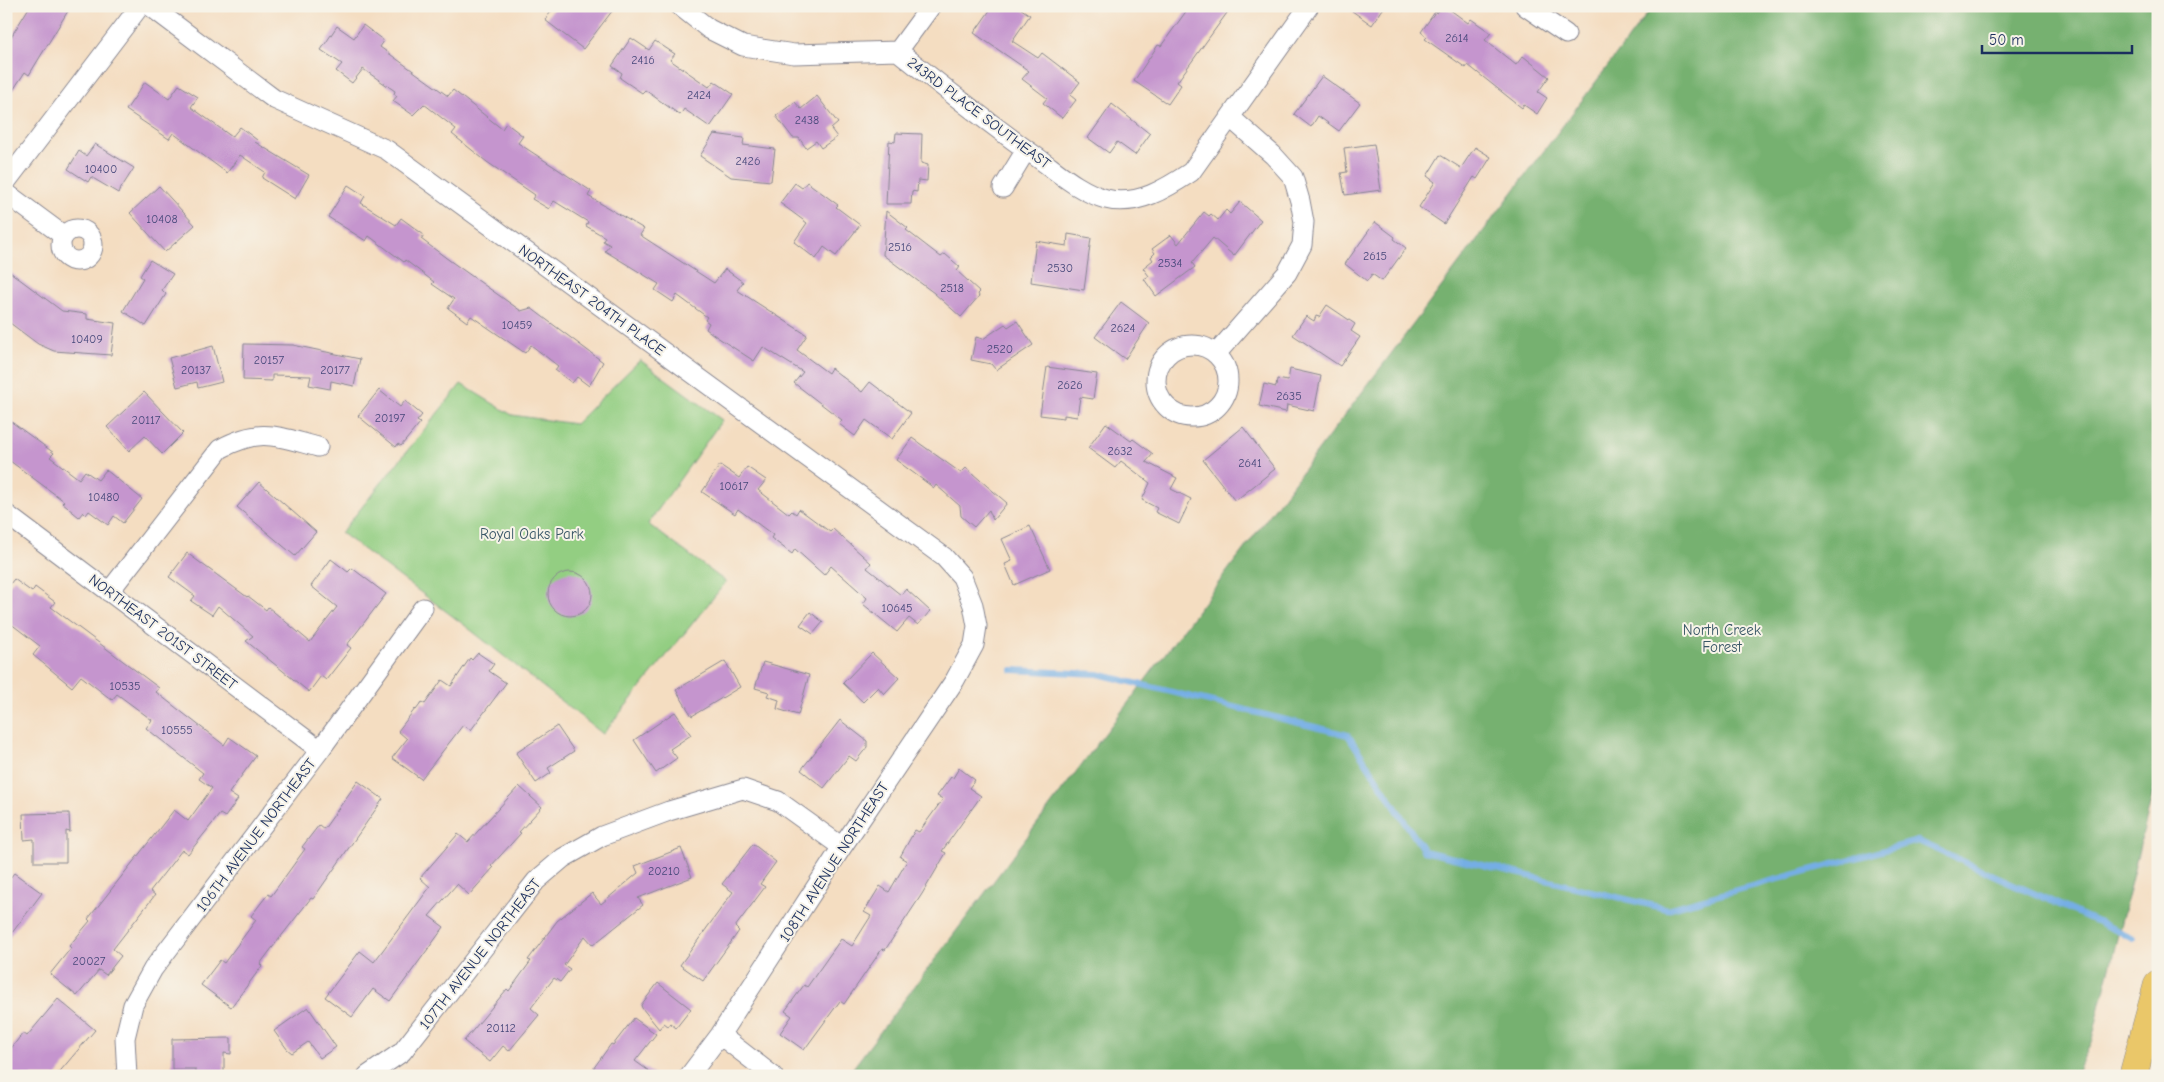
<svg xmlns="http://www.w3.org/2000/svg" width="2164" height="1082" font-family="'Comic Neue',sans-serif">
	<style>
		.green { fill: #93ce82; stroke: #577e70 }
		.forest { fill: #76b170; stroke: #487067 }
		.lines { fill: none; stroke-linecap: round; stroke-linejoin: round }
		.stream { stroke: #75aee5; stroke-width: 6 }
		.building { fill: #c595ce }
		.minor-casing { stroke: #888690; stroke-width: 21 }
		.motorway-casing { stroke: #888690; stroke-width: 29 }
		.minor { stroke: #fff; stroke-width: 19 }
		.motorway { stroke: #eac769; stroke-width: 28 }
		.labels { text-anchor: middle; stroke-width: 4; stroke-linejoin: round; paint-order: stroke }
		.number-label { font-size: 12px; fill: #46487a }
		.street-label { font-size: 15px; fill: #1b2f5e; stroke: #f7f3e8 }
		.park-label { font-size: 15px; fill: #395767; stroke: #f7f3e8 }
	</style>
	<rect width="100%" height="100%" fill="#f7f3e8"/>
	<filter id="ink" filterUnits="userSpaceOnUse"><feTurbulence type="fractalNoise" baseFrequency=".02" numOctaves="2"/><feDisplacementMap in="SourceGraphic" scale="10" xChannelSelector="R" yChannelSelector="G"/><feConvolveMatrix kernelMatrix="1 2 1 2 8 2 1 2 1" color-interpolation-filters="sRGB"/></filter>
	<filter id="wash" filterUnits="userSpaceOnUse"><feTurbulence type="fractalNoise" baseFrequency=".0096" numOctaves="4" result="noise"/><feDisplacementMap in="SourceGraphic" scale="20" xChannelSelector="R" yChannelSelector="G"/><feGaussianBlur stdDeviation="1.12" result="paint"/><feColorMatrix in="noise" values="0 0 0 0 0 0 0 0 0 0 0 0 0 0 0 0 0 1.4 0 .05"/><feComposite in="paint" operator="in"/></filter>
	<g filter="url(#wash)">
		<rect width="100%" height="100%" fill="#f4ddc1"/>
		<path class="green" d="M 640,360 L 722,420 L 648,524 L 726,582 L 603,734 L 463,624 L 341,533 L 461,384 L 512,415 L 575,424 Z"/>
		<path class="forest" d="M 1653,6 L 2158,6 L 2158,772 L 2092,1040 L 2076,1076 L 847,1076 Z"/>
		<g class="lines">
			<path class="stream" d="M 1012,670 L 1098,674 L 1348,735 L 1424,851 L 1667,909 L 1918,841 L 2133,938"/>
		</g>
		<g id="blocks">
			<path class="building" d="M 30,6 L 71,6 L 29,75 L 25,72 L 6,101 L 6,45 Z
				M 555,6 L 616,6 L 583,49 L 545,20 Z
				M 993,6 L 1017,6 L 1030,15 L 1012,41 L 1038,58 L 1042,53 L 1080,82 L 1070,95 L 1076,100 L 1062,118 L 1043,103 L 1047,98 L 1022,79 L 1029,71 L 974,33 Z
				M 1190,6 L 1232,6 L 1177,82 L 1181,85 L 1168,104 L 1134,81 L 1158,45 L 1161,46 Z
				M 1345,6 L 1385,6 L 1372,25 Z
				M 1442,6 L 1445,6 L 1468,23 L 1471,19 L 1491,33 L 1485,40 L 1516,65 L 1523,56 L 1549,77 L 1538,92 L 1547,98 L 1537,114 L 1524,105 L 1522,108 L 1468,65 L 1466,68 L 1425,39 L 1427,37 L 1421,32 L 1435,12 L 1437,13 Z
				M 363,25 L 384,41 L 380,47 L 448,96 L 453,90 L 502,129 L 506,123 L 523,136 L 518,143 L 591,191 L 588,196 L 644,229 L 640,235 L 714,283 L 725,269 L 743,282 L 737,290 L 807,335 L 797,350 L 828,373 L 831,368 L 862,392 L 870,382 L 911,413 L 892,439 L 866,420 L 855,436 L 839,424 L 842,420 L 794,383 L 803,372 L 763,347 L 754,361 L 717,337 L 706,329 L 709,323 L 705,320 L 707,317 L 677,295 L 673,302 L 655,290 L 659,284 L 605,251 L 610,245 L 603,241 L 605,237 L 586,226 L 588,222 L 554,201 L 549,209 L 532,199 L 535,195 L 487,162 L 452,134 L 456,129 L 424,104 L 413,115 L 393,101 L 397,96 L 394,94 L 395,91 L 363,69 L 352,83 L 336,71 L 342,64 L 321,50 L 337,26 L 354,38 Z
				M 631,38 L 649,50 L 655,41 L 675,54 L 670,60 L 709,87 L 714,81 L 733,94 L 710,127 L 684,109 L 680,115 L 645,90 L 642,93 L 620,78 L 622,73 L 612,66 Z
				M 1322,76 L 1360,103 L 1339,131 L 1318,116 L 1311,127 L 1294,114 Z
				M 145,82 L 169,99 L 179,85 L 198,97 L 191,107 L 232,137 L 240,127 L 257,140 L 255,142 L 309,175 L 295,199 L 262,178 L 265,172 L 240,155 L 227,173 L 173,133 L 169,139 L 126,110 Z
				M 817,96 L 838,123 L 831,129 L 837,137 L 821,148 L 816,141 L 806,148 L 799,138 L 793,138 L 776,116 L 795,102 L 801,109 Z
				M 1112,104 L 1150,134 L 1135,155 L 1117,142 L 1109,153 L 1088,138 Z
				M 896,133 L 922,134 L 921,163 L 928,165 L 927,181 L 918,180 L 917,192 L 912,191 L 911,204 L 886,204 L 889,141 L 895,142 Z
				M 714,134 L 744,138 L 743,145 L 775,149 L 771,181 L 731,177 L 700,156 Z
				M 95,144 L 134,168 L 118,193 L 91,177 L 88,182 L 68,169 L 79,151 L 86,156 Z
				M 1374,144 L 1381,190 L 1345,195 L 1341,173 L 1347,172 L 1344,148 Z
				M 1475,147 L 1491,157 L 1477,179 L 1474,177 L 1444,224 L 1419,207 L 1435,182 L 1427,176 L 1440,155 L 1461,168 Z
				M 807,182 L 838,205 L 836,207 L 860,225 L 836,256 L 824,247 L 816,259 L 794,242 L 807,223 L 780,203 L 795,183 L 802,188 Z
				M 348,185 L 365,196 L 361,203 L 396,225 L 401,218 L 424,235 L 421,239 L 449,260 L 521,311 L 531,308 L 603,362 L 589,386 L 577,377 L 572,383 L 555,370 L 558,366 L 531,345 L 525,353 L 471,316 L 467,322 L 448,308 L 454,299 L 432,284 L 434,282 L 405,260 L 404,262 L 369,236 L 366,241 L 328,217 Z
				M 159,186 L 195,225 L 165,252 L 130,213 Z
				M 1240,202 L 1261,220 L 1234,256 L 1213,238 L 1192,263 L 1195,267 L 1156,296 L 1144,279 L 1149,276 L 1143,268 L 1153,260 L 1151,257 L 1155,253 L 1152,249 L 1171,235 L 1178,244 L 1204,212 L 1209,216 L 1211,214 L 1218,220 L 1226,210 L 1230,214 Z
				M 886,211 L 908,228 L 906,230 L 941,257 L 945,254 L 960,267 L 957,271 L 980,292 L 978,294 L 979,296 L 961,317 L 934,293 L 883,255 Z
				M 1375,222 L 1395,237 L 1394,239 L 1406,248 L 1382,281 L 1372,274 L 1367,281 L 1345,264 Z
				M 1068,234 L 1091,238 L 1084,290 L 1031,282 L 1036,241 L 1067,246 Z
				M 150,260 L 173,274 L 162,290 L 166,294 L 146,326 L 123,311 L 143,278 L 140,276 Z
				M 6,269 L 62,311 L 87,314 L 87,319 L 115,323 L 111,355 L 54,351 L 38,344 L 6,320 Z
				M 1121,302 L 1149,323 L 1125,359 L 1095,337 Z
				M 1327,305 L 1355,324 L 1351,331 L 1360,337 L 1340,366 L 1293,335 L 1306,316 L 1314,321 L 1316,316 L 1319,317 Z
				M 1017,321 L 1033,345 L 996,370 L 991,364 L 971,360 L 976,337 L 983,339 L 1005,324 L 1008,327 Z
				M 244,344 L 293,345 L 360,359 L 354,386 L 331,381 L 330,389 L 309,385 L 311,376 L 272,375 L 272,381 L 243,380 Z
				M 213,346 L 222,382 L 198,388 L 197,382 L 177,387 L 169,358 Z
				M 1047,367 L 1097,374 L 1093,399 L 1080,397 L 1077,417 L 1064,415 L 1064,418 L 1040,415 Z
				M 1290,369 L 1321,376 L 1314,411 L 1287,405 L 1286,412 L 1259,406 L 1264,384 L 1276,387 L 1277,379 L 1288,381 Z
				M 379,390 L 400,407 L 405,401 L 422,415 L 417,421 L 420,423 L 401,446 L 398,444 L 396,447 L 358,416 Z
				M 144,392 L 183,433 L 162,454 L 145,436 L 129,451 L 107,427 Z
				M 6,418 L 54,453 L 50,457 L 79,479 L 85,471 L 98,480 L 106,470 L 142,499 L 123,523 L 114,516 L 108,525 L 89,511 L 86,515 L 83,512 L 79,517 L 62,503 L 64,501 L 6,458 Z
				M 1106,423 L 1131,441 L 1133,439 L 1153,454 L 1146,462 L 1177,478 L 1171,489 L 1191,499 L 1179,524 L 1155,512 L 1157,508 L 1142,500 L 1150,483 L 1121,461 L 1115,468 L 1088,448 Z
				M 1243,427 L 1275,469 L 1235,501 L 1203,460 Z
				M 912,438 L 961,473 L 966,468 L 1007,503 L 993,520 L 989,510 L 974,527 L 961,516 L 960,506 L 936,485 L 934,488 L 896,460 Z
				M 720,465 L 739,478 L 747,467 L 766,480 L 758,490 L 789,514 L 792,511 L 796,514 L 799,509 L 830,532 L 833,529 L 871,563 L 867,568 L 901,595 L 906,589 L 930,611 L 918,625 L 909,618 L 897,632 L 863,604 L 867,598 L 831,566 L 824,575 L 795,549 L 792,554 L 771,538 L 773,535 L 738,509 L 735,514 L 702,492 Z
				M 259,482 L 316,532 L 295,556 L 237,507 Z
				M 1030,526 L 1050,569 L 1014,585 L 1005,564 L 1012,561 L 1002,539 Z
				M 187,553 L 247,597 L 248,596 L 266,610 L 268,607 L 310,642 L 337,607 L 311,586 L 331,559 L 348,572 L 352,568 L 386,594 L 347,645 L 351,648 L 326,680 L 321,676 L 309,692 L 246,641 L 253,636 L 218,606 L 212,615 L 191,601 L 195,596 L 169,577 Z
				M548 594a22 22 0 1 1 44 0a22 22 0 1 1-44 0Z
				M 14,579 L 32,592 L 35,587 L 55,602 L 51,607 L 159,688 L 156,692 L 224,745 L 229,737 L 256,756 L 229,793 L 238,799 L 225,817 L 220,814 L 188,854 L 182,850 L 150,891 L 155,895 L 113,949 L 121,956 L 106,975 L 99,970 L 77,996 L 50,974 L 71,948 L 69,946 L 90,921 L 88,919 L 174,810 L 188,821 L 212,788 L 199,779 L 203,773 L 146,728 L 152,720 L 117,694 L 112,700 L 81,676 L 72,687 L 33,655 L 40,646 L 6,620 L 6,589 Z
				M 810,612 L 823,622 L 813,634 L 800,625 Z
				M 478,653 L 494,664 L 489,671 L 506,683 L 471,730 L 463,725 L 421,779 L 392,758 L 407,739 L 398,731 L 415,709 L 416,710 L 422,702 L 425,704 L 442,680 L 451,686 L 470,658 L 472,660 Z
				M 872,653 L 899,678 L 884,694 L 878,687 L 863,702 L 843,683 Z
				M 725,661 L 740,687 L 692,716 L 676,690 Z
				M 763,662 L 809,675 L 798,715 L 777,709 L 779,700 L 767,696 L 769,692 L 755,688 Z
				M 675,712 L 691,735 L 670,749 L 677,758 L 656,773 L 634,740 Z
				M 840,720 L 867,741 L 867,747 L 856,761 L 849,756 L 824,788 L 801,770 Z
				M 557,726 L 574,751 L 548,768 L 551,773 L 536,783 L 516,753 Z
				M 959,768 L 975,780 L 969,788 L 981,796 L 942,851 L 946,853 L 922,894 L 885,950 L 882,949 L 844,1004 L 840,1001 L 804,1050 L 780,1033 L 792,1016 L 785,1011 L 804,985 L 807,987 L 841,939 L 852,946 L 871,916 L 864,912 L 880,886 L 889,892 L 907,861 L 900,857 L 915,830 L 919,832 L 943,799 L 937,796 L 951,777 L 953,778 Z
				M 358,781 L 383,799 L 313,899 L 311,898 L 269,952 L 260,964 L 262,966 L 231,1007 L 201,985 L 220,960 L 224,963 L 256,920 L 251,916 L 268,894 L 271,896 L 305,849 L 302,847 L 319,825 L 324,829 Z
				M 519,786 L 542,807 L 519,832 L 521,833 L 491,866 L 493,868 L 469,895 L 457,884 L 429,916 L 444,927 L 390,1001 L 373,989 L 352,1017 L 325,997 L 360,951 L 374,962 L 430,887 L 420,878 L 458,834 L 468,842 Z
				M 69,813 L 70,832 L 66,831 L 66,862 L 34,862 L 34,839 L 24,840 L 23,814 Z
				M 753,844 L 776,862 L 760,884 L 765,887 L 735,927 L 739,931 L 703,981 L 680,965 L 733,892 L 722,884 Z
				M 681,848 L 692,877 L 638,898 L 643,905 L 593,945 L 585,936 L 564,965 L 570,969 L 560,982 L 554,978 L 531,1008 L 539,1015 L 509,1051 L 503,1046 L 490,1062 L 464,1041 L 507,989 L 509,991 L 531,961 L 528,960 L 557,921 L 592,893 L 601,904 L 638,873 L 635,866 Z
				M 14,873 L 42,893 L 6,941 L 6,883 Z
				M 658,983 L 691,1009 L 676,1028 L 670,1023 L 668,1026 L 664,1023 L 659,1029 L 642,1008 L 641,1005 Z
				M 58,999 L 95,1030 L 56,1076 L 6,1076 L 6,1055 L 23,1033 L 27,1036 Z
				M 308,1007 L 336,1047 L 320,1058 L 308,1042 L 292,1053 L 287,1049 L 274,1031 Z
				M 634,1018 L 656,1034 L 635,1061 L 656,1076 L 588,1076 L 611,1044 L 613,1045 Z
				M 231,1038 L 231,1054 L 224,1053 L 224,1074 L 195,1074 L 195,1069 L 172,1069 L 172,1039 Z"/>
		</g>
	</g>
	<g filter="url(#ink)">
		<use href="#blocks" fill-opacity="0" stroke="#888690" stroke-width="1"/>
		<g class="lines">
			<defs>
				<path id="minor" d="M 150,6 L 274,99 L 387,150 L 944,557 L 962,577 L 973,605 L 977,626 L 974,645 L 955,680 L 842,847 L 720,1035 L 689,1076
					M 680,6 L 709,29 L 743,46 L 794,54 L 898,51 C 944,88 990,124 1038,158 C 1059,173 1080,192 1106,199 C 1137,207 1167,188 1191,172 L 1309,6
					M 1525,6 L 1566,34
					M 898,51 L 931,6
					M 6,182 L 140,6
					M 1003,188 L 1026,150
					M 6,193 L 64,236
					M61 245a16 16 0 1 1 32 0a16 16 0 1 1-32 0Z
					M1156 381a36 36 0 1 1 72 0a36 36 0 1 1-72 0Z
					M 1216,354 L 1287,273 L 1302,245 L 1304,222 L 1300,201 L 1293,177 L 1273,155 L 1231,118
					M 6,514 L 320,750
					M 109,592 L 220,449 C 261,427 276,436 318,447
					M 720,1035 L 773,1076
					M 127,1076 L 125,1038 L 133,1005 L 153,969 L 320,750 L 423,608
					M 367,1076 L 402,1052 L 536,881 L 563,858 L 602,836 L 669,811 L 743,789 L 778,801 L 842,847"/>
				<path id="motorway" d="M 2133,1076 L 2158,984"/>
			</defs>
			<use href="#minor" class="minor-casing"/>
			<use href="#motorway" class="motorway-casing"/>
			<use href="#minor" class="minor"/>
			<use href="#motorway" class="motorway"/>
		</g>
	</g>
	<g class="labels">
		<g class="number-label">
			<text x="1457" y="42">2614</text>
			<text x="643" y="64">2416</text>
			<text x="699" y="99">2424</text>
			<text x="807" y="124">2438</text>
			<text x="748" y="165">2426</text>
			<text x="101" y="173">10400</text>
			<text x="162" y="223">10408</text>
			<text x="900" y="251">2516</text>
			<text x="1375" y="260">2615</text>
			<text x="1170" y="267">2534</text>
			<text x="1060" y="272">2530</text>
			<text x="952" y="292">2518</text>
			<text x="517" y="329">10459</text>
			<text x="1123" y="332">2624</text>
			<text x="87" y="343">10409</text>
			<text x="1000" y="353">2520</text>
			<text x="269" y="364">20157</text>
			<text x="196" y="374">20137</text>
			<text x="335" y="374">20177</text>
			<text x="1070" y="389">2626</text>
			<text x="1289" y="400">2635</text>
			<text x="390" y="422">20197</text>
			<text x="146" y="424">20117</text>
			<text x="1120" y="455">2632</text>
			<text x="1250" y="467">2641</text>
			<text x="734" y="490">10617</text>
			<text x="104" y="501">10480</text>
			<text x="897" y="612">10645</text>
			<text x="125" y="690">10535</text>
			<text x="177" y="734">10555</text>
			<text x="664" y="875">20210</text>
			<text x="89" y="965">20027</text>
			<text x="501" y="1032">20112</text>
		</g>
		<g class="street-label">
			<text transform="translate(979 113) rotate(37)" y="5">243RD PLACE SOUTHEAST</text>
			<text transform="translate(592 300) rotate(36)" y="5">NORTHEAST 204TH PLACE</text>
			<text transform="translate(163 632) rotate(37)" y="5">NORTHEAST 201ST STREET</text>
			<text transform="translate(256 835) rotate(-53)" y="5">106TH AVENUE NORTHEAST</text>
			<text transform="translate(834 862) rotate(-57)" y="5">108TH AVENUE NORTHEAST</text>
			<text transform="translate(480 954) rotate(-52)" y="5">107TH AVENUE NORTHEAST</text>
		</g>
		<g class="park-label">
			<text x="532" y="539">Royal Oaks Park</text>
			<text x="1722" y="635">North Creek<tspan x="1722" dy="17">Forest</tspan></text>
		</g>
	</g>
	<rect width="2164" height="1082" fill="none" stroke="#f7f3e8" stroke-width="25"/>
	<path d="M1982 45v8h150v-8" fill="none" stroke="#1b2f5e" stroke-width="2.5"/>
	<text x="1989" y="45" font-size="15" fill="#1b2f5e" stroke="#f7f3e8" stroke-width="4" paint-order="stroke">50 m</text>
</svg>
